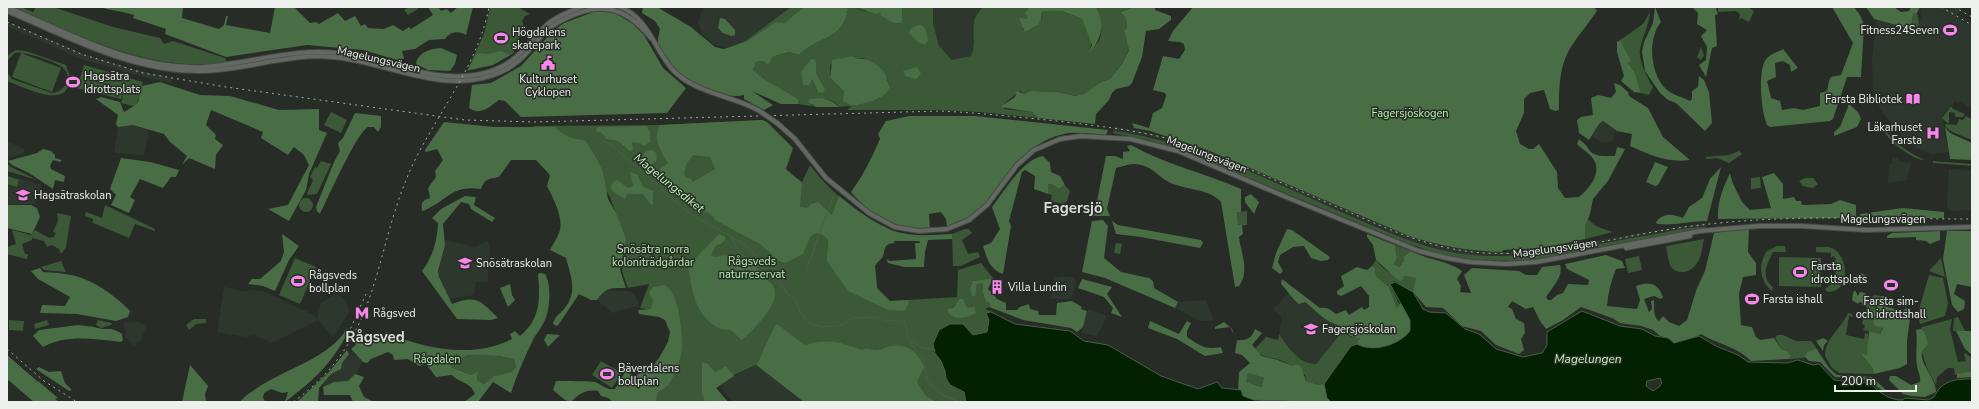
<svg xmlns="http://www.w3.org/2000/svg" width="1979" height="409" font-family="'Nunito Sans',sans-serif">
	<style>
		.built { fill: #2e372d }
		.green { fill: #3b5936; fill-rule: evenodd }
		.forest { fill: #496d44; fill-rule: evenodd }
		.water { fill: #012100; stroke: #485f47; fill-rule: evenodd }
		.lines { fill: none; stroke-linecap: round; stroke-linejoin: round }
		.stream { stroke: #485f47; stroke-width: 1 }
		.secondary-casing { stroke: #454a44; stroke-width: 6 }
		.secondary { stroke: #636862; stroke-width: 4 }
		.rail { stroke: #a5a9a4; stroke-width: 1; stroke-dasharray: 2 4; stroke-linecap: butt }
		.secondary-bridge-casing { stroke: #454a44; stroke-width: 6; stroke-linecap: butt }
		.secondary-bridge { stroke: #636862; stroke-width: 4 }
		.labels { text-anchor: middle; stroke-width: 3; stroke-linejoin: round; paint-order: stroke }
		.poi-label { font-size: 11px; fill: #edf0ec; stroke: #272c26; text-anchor: start }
		.street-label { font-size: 11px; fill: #edf0ec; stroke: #272c26 }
		.park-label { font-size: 11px; fill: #b5eeac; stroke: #272c26 }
		.water-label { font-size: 12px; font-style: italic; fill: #bcf5b3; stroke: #272c26 }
		.district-label { font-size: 15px; font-weight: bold; fill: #d9dfd7; stroke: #272c26 }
	</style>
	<rect width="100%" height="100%" fill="#272c26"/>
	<path class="built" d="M 703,7 L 791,7 L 744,42 L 725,48 L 713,44 L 702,34 L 698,22 Z
		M 933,7 L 983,7 L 978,12 L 972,26 L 974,50 L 971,57 L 952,60 L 939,46 L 933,23 Z
		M 1921,7 L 1963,7 L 1956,16 L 1972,25 L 1972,109 L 1960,101 L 1958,103 L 1955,101 L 1943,115 L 1944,132 L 1949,152 L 1932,154 L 1919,149 L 1906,141 L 1881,111 L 1873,89 L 1872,59 L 1876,20 L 1918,30 L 1921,16 Z
		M 7,21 L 86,55 L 133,69 L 172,78 L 172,83 L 132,74 L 81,59 L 7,26 Z
		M 1603,121 L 1615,130 L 1614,139 L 1611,142 L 1601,142 L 1592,137 L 1599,124 Z
		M 133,125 L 149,130 L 144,155 L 114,153 L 118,127 Z
		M 1114,126 L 1151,133 L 1205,149 L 1409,236 L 1446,246 L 1488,252 L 1519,252 L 1563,246 L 1667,228 L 1706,223 L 1706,228 L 1665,232 L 1546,253 L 1514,256 L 1471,255 L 1442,250 L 1411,241 L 1209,156 L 1178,144 L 1147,136 L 1113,131 Z
		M 7,141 L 24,149 L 24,153 L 7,159 Z
		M 1892,157 L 1898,158 L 1898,161 L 1911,163 L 1907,180 L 1888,183 L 1889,164 L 1892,164 Z
		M 1949,169 L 1972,170 L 1972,210 L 1951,211 L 1947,208 Z
		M 7,171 L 9,176 L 42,185 L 35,204 L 7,204 Z
		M 445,240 L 475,247 L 487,241 L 490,246 L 488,282 L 476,282 L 474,295 L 449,299 L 437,278 Z
		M 1062,277 L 1074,277 L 1076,282 L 1071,299 L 1051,299 L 1055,278 Z
		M 224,287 L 247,292 L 248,290 L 263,291 L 314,315 L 317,321 L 271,343 L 254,335 L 246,337 L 217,332 Z
		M 599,290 L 628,291 L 635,294 L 639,306 L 611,313 L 605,306 L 600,304 L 597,297 Z
		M 1289,292 L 1291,298 L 1298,303 L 1305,302 L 1321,317 L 1336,324 L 1343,331 L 1317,364 L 1311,364 L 1295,355 L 1279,334 L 1282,318 L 1273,310 Z
		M 335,294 L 342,297 L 347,302 L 349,313 L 333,337 L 317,319 L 321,303 Z
		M 1206,300 L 1214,320 L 1211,321 L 1200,321 L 1175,308 L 1178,302 Z
		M 1088,309 L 1107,316 L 1097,336 L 1082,333 L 1082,329 Z
		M 134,321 L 147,325 L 141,340 L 138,342 L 135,346 L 125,337 L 126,330 L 123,323 Z
		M 352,353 L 363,361 L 355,377 L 356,381 L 324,389 L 323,382 L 331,374 L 338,371 L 342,363 L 348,354 Z
		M 757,365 L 804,402 L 733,402 L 719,386 L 734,376 Z"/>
	<path class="green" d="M 13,7 L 21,7 L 33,12 L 36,7 L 53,7 L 113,27 L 160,38 L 164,44 L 173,41 L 225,58 L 227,62 C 151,74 81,36 13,7 Z
		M 409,7 L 417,7 L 418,9 L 408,15 L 404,10 Z
		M 490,7 L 518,7 L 530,14 L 525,16 L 522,21 L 525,29 L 514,46 L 514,53 L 493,65 L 467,71 L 484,34 Z
		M 791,7 L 804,7 L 784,23 L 761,32 L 747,41 L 744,42 Z
		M 845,7 L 854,7 L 864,11 L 881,12 L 894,23 L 902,23 L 902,7 L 933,7 L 933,23 L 939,46 L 952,60 L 971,56 C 979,38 965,24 983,7 L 1029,7 L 1026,11 L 1028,17 L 1023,30 L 1042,17 L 1043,11 L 1062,11 L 1082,19 L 1092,43 L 1089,50 C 1092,47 1097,44 1099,41 C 1103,32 1101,15 1096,7 L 1134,7 L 1120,12 L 1126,18 L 1127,28 L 1124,30 L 1129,49 L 1122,64 L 1110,79 L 1103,81 L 1083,94 L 1075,96 L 1058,92 L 1031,91 L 1024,94 L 1020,91 L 1005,103 L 1004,109 L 1032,112 L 1038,118 L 980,112 L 936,110 L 847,110 L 852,106 L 839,107 C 833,98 822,99 813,100 L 811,105 L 816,107 L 798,104 L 798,99 L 763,78 L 753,70 L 756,62 L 764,61 L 770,63 L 772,57 L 789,52 L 799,55 C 816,37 844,40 848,9 ZM 921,24 C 925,30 928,33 928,40 L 925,45 L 919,43 L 911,28 ZM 853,56 L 858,59 L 863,58 L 874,65 L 887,78 L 890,87 L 878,99 L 853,106 L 844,101 L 844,91 L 830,78 L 830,65 ZM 816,62 L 816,73 L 825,89 L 816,88 L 812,79 Z
		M 1718,7 L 1748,7 L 1754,11 L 1749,22 L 1741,18 L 1739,20 L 1740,14 L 1736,11 L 1718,12 Z
		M 1650,12 C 1649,25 1643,35 1640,49 C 1638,59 1647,78 1653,87 L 1649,95 L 1641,93 L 1635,73 L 1628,63 L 1630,61 L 1620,40 L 1643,24 Z
		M 1917,13 L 1919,22 L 1918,30 L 1911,29 L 1913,14 Z
		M 1701,47 L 1704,55 L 1701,60 L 1697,57 Z
		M 16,50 L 26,51 L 66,65 C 67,70 70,74 70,80 C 67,111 22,86 7,81 L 7,73 L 12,79 L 52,93 C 65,92 74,76 62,67 C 54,61 24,51 15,53 L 7,61 L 8,55 Z
		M 21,53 L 61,68 L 52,92 L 12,77 Z
		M 84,65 L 143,82 L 136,107 L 121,103 L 125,88 L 121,99 L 77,88 Z
		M 1951,106 L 1953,109 L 1965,114 L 1963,117 L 1955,117 L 1955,113 L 1949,112 L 1949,123 L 1947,123 L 1942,118 Z
		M 331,112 L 347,120 L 341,133 L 324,125 Z
		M 1966,116 L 1972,119 L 1972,140 L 1952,132 L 1945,126 L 1946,124 L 1957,125 L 1959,119 L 1963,120 Z
		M 762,120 L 767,122 L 780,166 L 802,182 L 810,165 C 829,190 856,214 886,227 L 875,266 L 877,288 L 890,301 L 957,297 L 958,270 L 981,263 L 993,278 L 973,281 L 976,289 L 977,283 L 981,283 L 983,285 L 982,291 L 986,302 L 990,303 L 989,307 L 985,309 L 993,312 L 993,371 L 1067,402 L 804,402 L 756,365 L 734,375 L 716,388 L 728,402 L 622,402 L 658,367 L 672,332 L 665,313 L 640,308 L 649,284 L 628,288 L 622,271 L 625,240 L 610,197 L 594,170 L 533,156 L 534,126 L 660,125 Z
		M 1883,127 C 1894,143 1907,152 1925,160 C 1914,161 1883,138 1883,127 Z
		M 1113,131 C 1199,142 1277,185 1355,218 C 1392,234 1432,252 1473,255 C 1533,260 1592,244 1651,235 C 1663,233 1697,225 1706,228 L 1545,259 L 1514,261 L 1469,260 L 1442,255 L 1407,243 L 1177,149 L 1149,140 L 1113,133 Z
		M 1739,151 L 1742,154 L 1729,163 L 1717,158 L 1707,159 L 1705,157 L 1729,155 Z
		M 321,161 L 331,164 L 317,194 L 308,195 L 307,194 L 313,180 L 310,177 L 315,167 L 317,168 Z
		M 1933,161 L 1972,164 L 1972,166 L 1933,163 Z
		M 7,164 L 11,167 L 37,180 L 7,171 Z
		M 7,176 L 19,180 L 17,187 L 7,184 Z
		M 1760,177 L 1761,188 L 1751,189 L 1751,178 Z
		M 1805,178 L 1813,178 L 1818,184 L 1813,188 L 1803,186 L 1799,181 Z
		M 1047,184 L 1054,185 L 1058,189 L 1065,185 L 1070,191 L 1067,201 L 1063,204 L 1051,201 L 1052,195 L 1048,194 Z
		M299 205a7 7 0 1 1 14 0a7 7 0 1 1-14 0Z
		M 105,205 L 155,229 L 155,231 L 135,224 L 129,238 L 93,223 L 93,219 L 85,216 L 86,212 L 102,218 Z
		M 1247,211 L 1247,225 L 1238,226 L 1237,212 Z
		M 57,213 L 71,216 L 66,247 L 61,254 L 59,249 L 52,245 L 47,247 L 44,241 L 32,238 L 32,240 L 22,244 L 25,254 L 28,254 L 27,259 L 7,254 L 7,247 L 16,244 L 12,230 L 31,235 L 35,230 L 49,238 L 54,237 L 56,233 L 53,232 L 58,221 Z
		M 1588,219 C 1595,227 1603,229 1613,232 L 1585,239 L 1585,226 Z
		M 965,229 L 969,229 L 972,233 L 962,240 L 968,254 L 978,252 L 980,257 L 961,266 L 953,266 L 952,234 Z
		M 1704,239 C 1702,247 1702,256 1697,263 C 1692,272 1678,276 1671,267 C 1669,265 1667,250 1666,246 Z
		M 1116,243 L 1122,244 L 1120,254 L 1114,253 Z
		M 1395,245 L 1411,251 L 1404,256 L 1404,261 L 1399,267 L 1394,264 L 1397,258 Z
		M 1777,246 L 1785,246 L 1786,252 L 1773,252 C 1767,264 1760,277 1773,287 L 1772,291 C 1759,281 1758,263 1767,251 Z
		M 1816,247 C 1821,247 1827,246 1832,248 C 1849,256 1851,292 1828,292 L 1825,289 C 1836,283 1837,272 1833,261 L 1836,260 L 1834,256 L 1831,257 L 1831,253 L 1816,252 Z
		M 1639,256 L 1642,270 L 1628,273 L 1625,259 Z
		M 1779,257 L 1821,258 L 1821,287 L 1779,286 Z
		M 295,258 L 316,267 L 300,304 L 279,295 Z
		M 1941,258 L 1945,277 L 1929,271 Z
		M 1376,260 C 1390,278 1397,274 1417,278 L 1413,292 L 1423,309 L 1429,312 L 1446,313 L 1465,329 L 1479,334 L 1496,349 L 1508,354 L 1441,344 L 1412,292 L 1395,281 L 1390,284 L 1399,304 L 1397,310 L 1389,287 L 1376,276 L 1375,268 L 1372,266 Z
		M 61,261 L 66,272 L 44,270 L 41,267 Z
		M 1929,275 L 1943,278 L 1948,303 L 1945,316 L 1920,324 L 1918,313 Z
		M 1865,293 L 1871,298 L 1874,295 L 1881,296 L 1879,302 L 1874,302 L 1877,307 L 1875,326 L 1883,327 L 1880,334 L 1863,330 L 1865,326 L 1862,323 L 1867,307 L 1862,305 Z
		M 1406,304 L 1331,402 L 1319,385 L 1306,381 L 1305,375 C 1297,369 1289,364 1280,360 C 1269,356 1264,359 1255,349 L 1266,337 L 1278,340 L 1279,334 C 1288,347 1299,364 1316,364 L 1343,331 L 1351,337 L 1360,338 Z
		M 1848,313 L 1852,314 L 1853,317 L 1849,316 L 1846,335 L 1864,339 L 1865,333 L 1868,334 L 1869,343 L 1867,356 L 1860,353 L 1872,367 L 1874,374 L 1839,373 L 1832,368 L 1825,356 C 1825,338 1841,329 1848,313 Z
		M 1958,317 L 1965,331 L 1953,331 L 1954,318 Z
		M 194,319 L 206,319 L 206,323 L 196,324 L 189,330 L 186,325 Z
		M 1952,319 L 1950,329 L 1958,362 L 1966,361 L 1964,354 L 1965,353 L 1972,358 L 1972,371 L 1955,375 L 1954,368 L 1948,368 L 1937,377 L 1936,385 L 1927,368 L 1922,352 L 1926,347 L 1924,331 L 1921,329 L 1922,327 Z
		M 9,320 L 24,321 L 23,331 L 9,330 Z
		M 47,320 L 49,325 L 35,329 L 34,324 Z
		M 98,320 L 112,323 L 111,325 L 101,328 L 96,325 Z
		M 1777,335 L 1783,335 L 1796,341 L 1811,341 L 1819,351 L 1816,348 L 1811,350 L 1804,358 L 1789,359 L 1791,356 L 1782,350 L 1775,338 Z
		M 457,354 L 463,358 L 467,355 L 498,356 L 514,359 L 516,367 L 511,372 L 494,376 L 484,384 L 477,380 L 478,374 L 471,375 L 451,367 L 450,359 Z
		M 601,361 L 622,373 L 612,388 L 592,375 Z
		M 1248,373 L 1264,378 L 1261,387 L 1245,382 Z"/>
	<path class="forest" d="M 100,7 L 183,7 L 182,18 L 219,29 L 224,25 L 226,16 L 228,16 L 226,25 L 270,33 L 275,7 L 294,7 L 310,23 L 316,22 L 319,24 L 338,13 L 345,21 L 355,16 L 361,26 L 365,24 L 368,28 L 384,29 L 393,25 L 403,31 L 409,27 L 411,29 L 433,15 L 428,7 L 438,7 L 441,11 L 447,9 L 451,13 L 458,7 L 473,7 L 466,35 C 459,31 451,31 445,39 L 429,40 L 415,49 L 402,51 L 404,58 L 401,61 L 363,50 L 307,45 L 226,57 L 165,34 L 166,29 L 133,18 L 134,15 C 122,11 112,11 100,7 Z
		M 643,7 L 657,7 L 691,27 L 715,47 L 724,49 L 747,41 L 776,22 L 784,23 L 804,7 L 845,7 L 848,9 C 844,40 816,37 799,55 L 789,52 L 772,57 L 770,63 L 767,64 L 764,61 L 756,62 L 753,70 L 763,78 L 798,99 L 798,104 L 781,104 L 752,91 L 773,105 L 764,110 L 744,99 L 744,95 C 719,102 670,73 659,50 C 656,44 659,35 660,29 L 655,21 L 642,13 Z
		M 854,7 L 902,7 L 902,23 L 894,23 L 880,15 L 881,12 L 877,14 Z
		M 1029,7 L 1096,7 C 1105,22 1102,41 1089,52 L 1092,45 L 1082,19 L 1062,11 L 1043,11 L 1039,24 L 1025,32 L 1019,18 L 1026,19 L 1028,17 L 1025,13 Z
		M 1134,7 L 1155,7 L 1155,10 L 1171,16 L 1171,20 L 1159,29 L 1146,31 L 1142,57 L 1132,83 L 1129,86 L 1116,89 L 1112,93 L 1109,100 L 1096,114 L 1095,124 L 1038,118 L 1032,112 L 1000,107 L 1015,97 L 1017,91 L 1024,94 L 1031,91 L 1058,92 L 1075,96 L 1083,94 L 1103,81 L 1110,79 L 1122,64 L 1129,50 L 1124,30 L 1127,28 L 1126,18 L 1120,12 Z
		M 1193,7 L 1594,7 L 1597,11 C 1589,23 1579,34 1571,47 C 1559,66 1559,88 1559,110 L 1555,111 L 1550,109 L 1544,90 L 1530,93 L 1524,99 L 1524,113 L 1516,131 L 1520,144 L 1529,149 L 1533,149 L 1539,144 L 1557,172 L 1558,188 L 1565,198 L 1579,197 C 1591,187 1604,170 1591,156 C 1587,152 1581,148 1577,144 L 1579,139 C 1584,143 1586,145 1590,151 C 1595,157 1607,156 1615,156 L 1617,147 L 1625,149 L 1608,181 L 1593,199 L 1590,214 L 1585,226 L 1585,239 L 1543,248 L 1503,250 L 1502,252 C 1470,251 1439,246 1409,236 L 1205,149 L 1150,131 L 1134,128 L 1132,123 L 1149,128 L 1153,113 L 1162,108 L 1166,96 L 1165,93 L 1153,90 L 1163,56 L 1179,59 L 1185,50 L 1184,44 L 1180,42 L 1168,41 L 1173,31 Z
		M 1655,7 L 1661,22 C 1647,39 1650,75 1667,90 C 1673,95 1682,97 1690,101 L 1692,99 L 1692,91 L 1698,87 L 1699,76 L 1704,80 L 1709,92 L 1712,123 L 1705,131 L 1676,103 L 1668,100 L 1660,93 L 1645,71 L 1642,52 L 1644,42 L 1653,23 Z
		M 1679,7 L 1718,7 L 1716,9 L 1718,14 L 1715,15 L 1717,46 L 1712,48 L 1706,77 L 1699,65 L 1706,60 L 1707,47 L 1701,36 L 1707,30 L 1697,24 L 1698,13 L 1693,8 Z
		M 1832,7 L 1854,7 L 1860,15 L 1864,25 L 1861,77 L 1847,77 L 1833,119 L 1830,121 L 1770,127 L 1767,125 C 1761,112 1758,73 1765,61 C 1768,55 1778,52 1783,49 L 1798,68 L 1791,72 L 1790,65 L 1783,61 L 1775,63 L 1776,77 L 1767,81 L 1771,98 L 1780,101 L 1782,110 L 1794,108 L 1803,110 L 1820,106 L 1820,93 L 1827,91 L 1829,81 L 1831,77 L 1841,75 L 1853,43 Z
		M 1866,7 L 1894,7 L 1901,12 L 1909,11 L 1911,7 L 1920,7 L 1917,13 L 1913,14 L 1911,29 L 1874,19 Z
		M 596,11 L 615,13 L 633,24 L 644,35 L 663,68 L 686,88 L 667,113 L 521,117 L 505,101 L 499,100 C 489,107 481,116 469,108 L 472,85 L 491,83 L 521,66 L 553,31 L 564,23 Z
		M 720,18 L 725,19 L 735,30 L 735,35 L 731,36 L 723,33 L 718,28 Z
		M 921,24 C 926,29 928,33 928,41 L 925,45 L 919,43 L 909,33 L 911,28 Z
		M 1620,40 L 1631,61 L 1628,63 L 1635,73 L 1641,93 L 1634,92 L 1621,81 L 1624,76 L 1617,52 L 1617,42 Z
		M 441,48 L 457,55 L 455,64 L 450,71 L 428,70 L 416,64 C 418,52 430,49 441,48 Z
		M 501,51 L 510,55 L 493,65 L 468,70 L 477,53 L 488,54 Z
		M 853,56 L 858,59 C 867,57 881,66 885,74 C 887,78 888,83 890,87 C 883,101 866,103 852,106 L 843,101 L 844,91 L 830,78 L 832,60 Z
		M 811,59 L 814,59 L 816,62 L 816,73 L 825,89 L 823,93 L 818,92 L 812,79 L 809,85 L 803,85 L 801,72 Z
		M 917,67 L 921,74 L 916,79 L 905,76 L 903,71 Z
		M 160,82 L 200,95 L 230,96 L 279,110 L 319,109 L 319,130 L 327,133 L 309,174 L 306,190 L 289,221 L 268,209 L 288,205 L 309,165 L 304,155 L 294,147 L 288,155 L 261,138 L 263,132 L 211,110 L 206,125 L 216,135 L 215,139 L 223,145 L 216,155 L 215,169 L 189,158 L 182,165 L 187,156 L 170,142 L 164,134 L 133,125 L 118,127 L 116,124 L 118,115 L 96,99 L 101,97 L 120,102 L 124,112 C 144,100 135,107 142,86 Z
		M 1614,83 L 1620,85 L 1628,92 L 1629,96 L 1648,108 L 1663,137 L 1690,160 C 1667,163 1650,155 1630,146 L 1632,134 L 1617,131 L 1603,121 L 1599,124 L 1589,140 L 1579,133 L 1577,120 L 1581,117 L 1593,115 L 1591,98 L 1598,95 L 1611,98 L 1616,92 Z
		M 823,98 L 833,102 L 839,107 L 816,107 L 808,102 L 810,99 Z
		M 1849,104 L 1858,112 L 1861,119 L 1857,127 L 1834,136 L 1834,132 L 1840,127 Z
		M 355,113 L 381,116 L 381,127 L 378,132 L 374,127 C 372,127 370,127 368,127 C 357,132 327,200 320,214 L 317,211 L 316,207 L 334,162 L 340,151 L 338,143 L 343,138 Z
		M 909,116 L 975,116 L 1108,130 L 1106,135 C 1094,134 1081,132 1069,133 C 1026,140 1011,174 986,204 C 975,215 961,222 947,227 L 946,219 L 941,212 L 929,214 L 930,230 C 894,227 875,220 851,192 C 863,176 872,157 880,139 L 878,134 L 886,121 Z
		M 762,120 L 767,122 L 793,148 L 786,169 L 802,183 L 800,207 L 807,208 L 811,204 L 818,202 L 832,215 L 839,196 C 856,209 874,224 894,231 C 912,237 933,235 952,234 L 952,239 L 928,240 L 925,252 L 924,267 L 904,267 L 888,263 L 886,259 L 890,261 L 916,259 L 915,243 L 920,243 L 919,241 L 894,241 L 894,243 C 882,245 886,249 883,256 C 882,259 877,262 875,266 L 877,288 L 890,301 L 908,300 L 909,302 L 905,311 L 888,310 L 848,291 L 827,261 C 826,247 835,237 816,233 L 810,237 L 803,254 L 785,263 L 779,261 L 760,244 L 715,220 C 711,211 699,211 691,207 C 681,202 670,189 668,178 L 662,176 L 659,170 L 668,163 C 661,151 652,139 660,125 ZM 693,155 L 710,157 L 715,169 L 693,182 L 690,178 L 686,178 L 684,173 L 687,163 Z
		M 444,122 L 494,127 L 555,127 C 563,135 573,140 585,140 L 597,159 L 603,172 L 608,199 L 616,213 L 626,239 L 620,270 L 626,288 C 611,288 606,287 597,300 L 591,300 L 579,294 L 559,324 L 557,326 L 553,324 C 555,316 559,315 564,309 C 578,292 571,277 566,258 L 550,250 C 553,244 558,237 560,230 C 563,216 553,198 547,186 L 550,175 L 536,160 L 511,160 L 499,177 C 489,179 485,178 481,189 C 450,184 446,203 422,211 C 421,203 422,200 430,198 L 428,188 L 436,177 L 435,171 L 443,160 L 437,149 L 426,152 L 425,150 Z
		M 647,126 L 650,133 L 650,142 L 644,146 L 640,143 L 632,142 L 633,150 L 630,151 L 618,141 L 607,139 L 602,133 L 596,131 L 597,127 Z
		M 1945,127 L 1950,133 L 1972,143 L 1972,160 L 1950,159 Z
		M 1131,145 C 1166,165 1205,173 1241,189 L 1241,212 L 1237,212 L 1238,225 L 1242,225 L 1243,234 L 1239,237 C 1241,253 1250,271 1239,286 L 1235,287 L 1221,202 C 1210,188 1181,190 1167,181 C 1154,173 1151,165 1134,164 C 1128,164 1121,167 1116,168 L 1107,209 L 1110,216 L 1094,216 L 1106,156 L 1115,156 L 1123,159 L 1123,152 L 1130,151 L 1127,146 Z
		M 43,149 L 51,151 L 55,155 L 55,158 L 62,160 L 60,162 L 53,160 L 50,166 L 51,169 L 65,176 L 64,182 L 55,180 L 53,189 L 29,173 L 12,165 L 8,161 L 37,153 Z
		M643 157a7 7 0 1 1 14 0a7 7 0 1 1-14 0Z
		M 1043,156 L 1050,163 L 1051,172 L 1060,176 L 1065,185 L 1058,189 L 1054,185 L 1048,184 L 1048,194 L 1034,189 L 1035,176 L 1025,170 L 1022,172 L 1009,221 L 1011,226 L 1003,274 C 989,269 987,258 983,246 L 991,243 L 1000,229 L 992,207 C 1004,191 1023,159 1043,156 Z
		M 121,158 L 150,162 L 179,170 L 176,177 L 171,177 L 163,188 L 140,179 L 130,197 L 135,200 L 129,213 L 111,205 L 116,195 L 110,189 Z
		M 1655,162 L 1668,167 L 1658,185 L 1655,186 L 1646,182 Z
		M 1721,167 L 1707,221 C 1690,221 1674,226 1657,224 L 1656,222 C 1664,212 1672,214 1683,218 L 1689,207 L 1702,198 L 1710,179 Z
		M 630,172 L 638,175 C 642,186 641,186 653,191 L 653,204 L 651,205 L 643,194 C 638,195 632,193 627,194 L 625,199 L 615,193 L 610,188 L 613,182 L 617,180 L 628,188 L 631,187 L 633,185 Z
		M 1730,173 L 1733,184 L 1742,202 L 1750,210 L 1771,208 L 1762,177 L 1774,173 L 1783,184 L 1783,199 L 1794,197 L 1796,201 L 1801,201 L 1802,205 L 1831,204 L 1840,200 L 1856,205 L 1856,218 L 1718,219 C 1717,202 1723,188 1730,173 Z
		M 1251,194 L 1259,202 L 1254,214 L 1245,202 L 1245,197 Z
		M 465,196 L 476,197 L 474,205 L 495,218 L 492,222 L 471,209 L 469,204 L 461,202 L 443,224 L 445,245 L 438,271 L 439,277 L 452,304 C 477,294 481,301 498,318 L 491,320 L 457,319 L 422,271 C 433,256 437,242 438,223 L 432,218 L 441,209 Z
		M 7,205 L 31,205 L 37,208 L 40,217 L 32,234 L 7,228 Z
		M 1903,208 L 1944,212 L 1944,218 L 1859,218 L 1860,214 Z
		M 1103,220 L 1108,226 L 1104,258 L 1121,272 L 1149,278 L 1153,281 L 1154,288 L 1178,302 L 1175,308 L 1105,278 L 1082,272 L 1092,221 Z
		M 1112,221 L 1118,225 L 1201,240 L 1203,243 L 1200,248 L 1141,237 L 1116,234 Z
		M 1749,228 L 1748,252 L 1756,263 L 1756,275 L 1743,277 L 1739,294 L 1741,325 L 1752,327 L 1756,337 L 1760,340 L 1774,338 L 1782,350 L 1787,351 L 1791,356 L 1789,359 L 1751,361 C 1738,347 1717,344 1701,334 L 1691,339 L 1674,343 L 1668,338 L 1660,336 L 1653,330 L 1641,326 L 1620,323 L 1612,318 L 1581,307 L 1563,320 L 1546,329 L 1540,321 L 1533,307 L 1526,309 L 1512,301 L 1508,307 L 1512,309 L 1516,319 L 1524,323 L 1525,333 L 1521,339 L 1524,350 L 1519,354 L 1496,345 L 1481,331 L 1462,326 L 1443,308 L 1426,307 L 1413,292 L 1416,278 L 1404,276 L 1402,281 L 1398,280 L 1376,260 L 1373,245 L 1367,237 L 1367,234 L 1395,245 L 1397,258 L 1394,264 L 1399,267 L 1404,261 L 1404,256 L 1411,251 C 1427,260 1447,260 1462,271 L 1457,279 L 1461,286 L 1460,292 L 1471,293 L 1464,275 L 1472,268 L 1519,271 L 1526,275 L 1537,275 L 1542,267 L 1560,265 C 1564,276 1552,288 1546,297 L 1548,300 L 1551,300 L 1557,295 L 1563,293 L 1568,284 L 1588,285 L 1589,280 L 1567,269 L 1565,264 L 1606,255 L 1622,261 L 1625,268 L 1616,269 C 1611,281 1608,293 1607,306 L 1637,309 L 1640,300 L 1636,286 C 1649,281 1658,283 1663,297 L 1661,299 L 1654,296 L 1644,299 L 1649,312 L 1652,309 L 1651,301 L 1654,300 C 1655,308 1652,316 1659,321 L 1663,316 L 1669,322 L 1679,326 L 1687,320 L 1697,288 L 1705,271 L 1714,233 Z
		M 1287,229 L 1292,230 L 1330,257 L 1328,260 L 1321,261 L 1311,258 L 1304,246 L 1293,247 L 1280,255 L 1278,262 L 1283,271 L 1280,274 L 1272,268 L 1276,253 Z
		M 1940,231 L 1940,240 L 1930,244 L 1926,241 L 1916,240 L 1916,237 L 1887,238 L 1887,236 L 1892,233 Z
		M 1947,231 L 1972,231 L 1972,287 L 1957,284 L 1954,294 L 1965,301 L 1964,309 L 1958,312 L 1952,305 L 1943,259 Z
		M 282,234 L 299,246 L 289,260 L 275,291 L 263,286 L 248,284 L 252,279 L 260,279 L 281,261 L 284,252 Z
		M 719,234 L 725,237 L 725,240 L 721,244 L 716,245 L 711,255 L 714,257 L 728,255 C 738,261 745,261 753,265 C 758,267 760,273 764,277 C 767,280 773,284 774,288 C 781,303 752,331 742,340 C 738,337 734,332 730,330 C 727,329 724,330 721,329 C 695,318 692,290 688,266 Z
		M 1372,266 L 1375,268 L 1376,276 L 1389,287 L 1397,309 L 1401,301 C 1405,310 1413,320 1410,331 C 1407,343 1376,350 1365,348 C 1363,348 1360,345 1357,344 L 1360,338 C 1346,338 1345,328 1335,324 C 1322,319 1316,311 1305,302 L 1299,304 C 1291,298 1288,291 1281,284 L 1282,279 L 1320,308 C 1327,307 1331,310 1336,314 L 1346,310 L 1349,315 L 1362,307 L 1364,310 L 1369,307 L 1369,296 L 1361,286 L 1341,296 L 1337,294 L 1337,291 L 1344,286 L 1341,276 L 1357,267 L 1367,270 Z
		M 40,268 L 43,272 C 56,273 71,273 84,279 C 100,285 119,299 130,311 L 128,317 L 116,321 L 77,314 L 40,313 L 42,305 L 65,306 L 70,297 L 38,279 L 31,271 Z
		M 540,273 L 545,274 C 552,286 550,310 544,322 C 541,328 537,333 534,338 C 525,356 517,374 511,393 L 493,382 L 478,402 L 464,402 L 475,394 C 471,382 459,383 452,375 L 436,377 L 426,364 L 419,366 L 408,359 L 394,360 L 393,355 L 388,352 L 371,359 L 367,363 L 363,362 L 351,349 L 356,345 L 353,340 L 356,334 L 378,343 L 386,332 C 423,349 474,359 512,339 L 510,334 L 515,331 L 520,336 C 541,318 540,299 538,274 ZM 457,354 L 463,358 L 467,355 L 498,356 L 514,359 L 516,367 L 511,372 L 494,376 L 484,384 L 477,380 L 478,372 L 471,375 L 451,367 L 450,359 Z
		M1855.5 279a5.5 5.5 0 1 1 11 0a5.5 5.5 0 1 1-11 0Z
		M 993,278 L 988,289 L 997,299 L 1006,303 L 1006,310 L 1017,310 L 1020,307 L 1029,304 L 1030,309 L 1038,311 L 1039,315 L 1056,315 L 1057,303 L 1072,301 L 1082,307 L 1081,309 L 1087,311 L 1083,327 L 1077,332 L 1071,328 L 1023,320 L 989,307 L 990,303 L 986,302 L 982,291 L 983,285 L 981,283 L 977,284 L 975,296 L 972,296 L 970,289 L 973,281 Z
		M 1082,279 L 1112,287 L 1107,294 L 1122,317 L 1111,313 L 1113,308 L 1104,297 L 1078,288 Z
		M 510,284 L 512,295 L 515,300 L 508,307 L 500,288 Z
		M 665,285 C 679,292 682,331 682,346 C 682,357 675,374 669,384 C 667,387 660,390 657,393 L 656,402 L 613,402 L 608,398 L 601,396 L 598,391 C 586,389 579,394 571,402 L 565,400 L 553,390 L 556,381 C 561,381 591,381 595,382 C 603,385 605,390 615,389 L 625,372 L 635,376 L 652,367 L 659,358 L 668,342 L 670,332 L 665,320 L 659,317 L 639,314 L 638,310 L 651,309 L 653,300 L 649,292 L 653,287 Z
		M 1855,290 L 1858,296 L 1860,292 L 1865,293 L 1863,303 L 1859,302 L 1858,304 L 1852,300 L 1853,293 Z
		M 1881,296 L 1885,296 L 1883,306 L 1903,311 L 1906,308 L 1911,311 L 1907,341 L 1907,364 L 1900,368 L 1874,374 L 1872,367 L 1860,353 L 1867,355 L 1869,331 L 1880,334 L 1883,328 L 1875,326 L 1873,323 L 1875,317 L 1873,313 L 1877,307 L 1874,301 L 1879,302 Z
		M 959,299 L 963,299 L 967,308 L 975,307 L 976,313 C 966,318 957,321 948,313 L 948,309 L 954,308 Z
		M 1150,321 L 1179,334 L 1187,321 L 1191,323 L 1187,331 L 1187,337 C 1201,346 1204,350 1221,347 L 1223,353 L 1205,356 L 1177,339 L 1148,328 Z
		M 1224,322 L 1232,329 L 1234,335 L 1230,327 L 1215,329 L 1215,327 Z
		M 777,324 L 805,345 C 830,338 839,342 862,350 C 868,347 872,351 878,350 C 882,350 886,347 890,346 C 907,343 918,351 924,367 L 917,382 L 926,396 L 936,402 L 804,402 L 757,365 C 760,358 774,326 777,324 Z
		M 78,325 C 85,326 91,326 98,328 C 109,331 109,326 122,334 L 123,340 L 121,342 C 95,339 66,334 43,347 L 33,336 L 39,330 Z
		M 346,329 L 349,330 C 332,364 314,380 285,402 L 288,392 L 282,393 L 271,389 L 264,393 L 263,397 L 265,402 L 240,402 C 244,396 251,392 257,388 C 283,370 333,356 346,329 Z
		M 1255,329 L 1262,333 L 1252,345 L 1262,356 L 1278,360 L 1292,366 L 1297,364 L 1301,367 L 1306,381 L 1319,385 L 1324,384 L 1327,398 L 1331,402 L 1254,400 L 1243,396 L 1241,390 L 1238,390 L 1239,372 L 1250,363 L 1242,355 L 1235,353 L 1237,340 C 1247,341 1252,338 1255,329 ZM 1248,373 L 1264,378 L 1261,387 L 1246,382 Z
		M 1921,329 L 1924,331 L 1928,344 C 1926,347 1923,350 1922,352 C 1920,366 1936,377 1936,392 L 1925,397 L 1911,396 L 1903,394 L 1889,380 L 1890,376 L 1896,376 L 1911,385 L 1920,382 C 1921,376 1918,372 1917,366 C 1915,355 1918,341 1916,330 Z
		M 1956,331 L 1972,331 L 1972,355 L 1965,349 Z
		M 547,334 L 560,335 L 548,347 L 544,340 Z
		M 1823,338 L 1828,341 L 1824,345 L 1823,351 L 1816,341 Z
		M 1816,348 L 1830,369 L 1837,375 L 1872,377 L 1887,391 L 1885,392 L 1866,380 L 1835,377 L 1820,362 L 1809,361 L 1805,357 L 1807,352 Z
		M 347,350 L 349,354 L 342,363 L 341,369 L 331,374 L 319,388 L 318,402 L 297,402 L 329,372 Z
		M 7,355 L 37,381 L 32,384 L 38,381 L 58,398 L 55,399 L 59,402 L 34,402 L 7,379 Z
		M 702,362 L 708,364 L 715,372 L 726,366 L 734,376 L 716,388 L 728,402 L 705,402 L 702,394 Z
		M 190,365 L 208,386 L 205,394 L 206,402 L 182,402 Z
		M 39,367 L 49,372 L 61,371 L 65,383 L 72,390 L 69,391 L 36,369 Z
		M 1972,371 L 1972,377 L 1957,378 L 1957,374 Z
		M 355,374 L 364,377 L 359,386 L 364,397 L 374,402 L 353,402 L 350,395 L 324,395 L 323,387 L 334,382 L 348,381 Z"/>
	<path class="water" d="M 1395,282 L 1413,292 L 1423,309 L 1429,312 L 1446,313 L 1465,329 L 1479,334 L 1496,349 L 1523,357 L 1542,353 L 1547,345 L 1547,332 L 1582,311 L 1620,326 L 1642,329 L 1655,336 L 1668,338 L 1674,343 L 1699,336 L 1716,346 L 1738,355 L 1748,362 L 1787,363 L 1798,360 L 1813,365 L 1819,364 L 1834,380 C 1846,381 1857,384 1869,382 C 1877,391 1890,401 1903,400 L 1905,398 L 1928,400 L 1934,397 C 1936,394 1937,391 1939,389 C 1948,379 1960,379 1972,379 L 1972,402 L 1331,402 L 1327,398 L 1324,384 L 1351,346 L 1357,344 C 1373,353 1399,345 1410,331 L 1410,320 L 1390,284 ZM 1660,378 L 1662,383 L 1659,387 L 1653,391 L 1646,386 L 1647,381 Z
		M 991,312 L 1015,324 L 1070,331 L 1084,341 L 1108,345 L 1161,376 L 1198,389 L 1217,382 L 1222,388 L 1241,390 L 1243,396 L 1254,400 L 1302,402 L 966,402 L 964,392 L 950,385 L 946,378 L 945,371 L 941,361 L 935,353 L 933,344 L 939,330 L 950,324 L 963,324 L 973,335 L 987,332 L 989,320 L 986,313 Z"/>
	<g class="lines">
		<path class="stream" d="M 599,144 L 605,142 L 610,144 L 689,213 L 745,245 L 761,260 L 772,265 L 779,274 L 780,282 L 786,292 L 797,302 L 800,312 L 809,323 L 821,327 L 842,325 L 853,318 L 878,317 L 884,320 L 904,321 L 908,331 L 906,338 L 921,347 L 935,350
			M 731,237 C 740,252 740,260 760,259
			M 807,268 L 833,197
			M 910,342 L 923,360 L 927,380 L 932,386 L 941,394 L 959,402"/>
		<defs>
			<path id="secondary" d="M 7,7 C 69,33 133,70 203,67 C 248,64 291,48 337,53 C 387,58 434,86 485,73 C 520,64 525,43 549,23 C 559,15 571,11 582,7
				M 620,7 C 649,18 654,50 674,71 C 694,92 732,96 758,110
				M 7,11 C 71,38 134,73 205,71 C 249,69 289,53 333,57 C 390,62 447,98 503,71 C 522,62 532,46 546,31 C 555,23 565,18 576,14 C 610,1 630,13 652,39
				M 777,123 L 795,139 L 826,178 L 869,213 L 895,227 L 919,231 L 947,229 L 969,220 L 987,205 L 1017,165 L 1034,150 L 1060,139 L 1081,136 L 1131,139 L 1178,151 L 1291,199 L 1419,251 L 1447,258 L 1470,262 L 1506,264 L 1536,262 L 1700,231 L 1759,226 L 1801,226 L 1867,230 L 1972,227
				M 1626,248 L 1690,236"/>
		</defs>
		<use href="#secondary" class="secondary-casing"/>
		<use href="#secondary" class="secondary"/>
		<path class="rail" d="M 1941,7 L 1972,25
			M 1954,7 L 1972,17
			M 7,22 L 81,54 L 143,73 L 226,87 L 465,120 L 535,122 L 941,111 C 980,113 1018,117 1057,121 C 1105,127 1152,131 1198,148 C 1249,168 1299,191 1349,212 C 1387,229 1424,245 1465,251 C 1541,262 1625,233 1701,225 C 1791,214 1882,219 1972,219
			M 348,334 L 366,294
			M 7,349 L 44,381 L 77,402
			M 293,402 C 384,337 371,254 413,164 C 438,112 478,65 489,7"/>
		<defs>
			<path id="secondary-bridge" d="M 758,110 L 777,123"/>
		</defs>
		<use href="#secondary-bridge" class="secondary-bridge-casing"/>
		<use href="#secondary-bridge" class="secondary-bridge"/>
	</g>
	<defs>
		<symbol id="stadium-bare" viewBox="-9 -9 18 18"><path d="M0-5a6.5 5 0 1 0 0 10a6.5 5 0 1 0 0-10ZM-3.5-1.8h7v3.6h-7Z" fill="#f788eb" stroke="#272c26" stroke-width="2.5" paint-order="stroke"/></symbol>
		<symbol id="civic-bare" viewBox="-9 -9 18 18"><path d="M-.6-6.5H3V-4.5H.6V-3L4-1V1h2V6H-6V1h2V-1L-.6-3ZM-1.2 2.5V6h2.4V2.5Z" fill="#f788eb" stroke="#272c26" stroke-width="2.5" paint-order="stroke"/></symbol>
		<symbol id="library-bare" viewBox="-9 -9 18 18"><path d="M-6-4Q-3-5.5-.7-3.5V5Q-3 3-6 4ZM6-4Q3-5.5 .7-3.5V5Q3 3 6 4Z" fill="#f788eb" stroke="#272c26" stroke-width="2.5" paint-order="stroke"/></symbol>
		<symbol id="hospital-bare" viewBox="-9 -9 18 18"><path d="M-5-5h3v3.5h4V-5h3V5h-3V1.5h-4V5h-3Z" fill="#f788eb" stroke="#272c26" stroke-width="2.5" paint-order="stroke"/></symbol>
		<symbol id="school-bare" viewBox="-9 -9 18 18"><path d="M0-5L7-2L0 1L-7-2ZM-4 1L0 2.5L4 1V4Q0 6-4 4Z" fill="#f788eb" stroke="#272c26" stroke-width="2.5" paint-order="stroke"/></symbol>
		<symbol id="building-bare" viewBox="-9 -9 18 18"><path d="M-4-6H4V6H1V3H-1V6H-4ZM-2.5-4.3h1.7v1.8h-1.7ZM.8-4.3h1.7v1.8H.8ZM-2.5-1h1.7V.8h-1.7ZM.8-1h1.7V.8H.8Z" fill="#f788eb" stroke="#272c26" stroke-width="2.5" paint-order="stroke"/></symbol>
		<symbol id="metro-bare" viewBox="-9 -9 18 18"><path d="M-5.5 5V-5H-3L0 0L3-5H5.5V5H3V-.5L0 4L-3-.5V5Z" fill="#f788eb" stroke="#272c26" stroke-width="2.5" paint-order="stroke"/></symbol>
	</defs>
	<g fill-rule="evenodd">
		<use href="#stadium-bare" x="1940" y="20" width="20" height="20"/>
		<use href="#stadium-bare" x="491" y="28" width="20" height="20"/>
		<use href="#civic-bare" x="538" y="53" width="20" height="20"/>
		<use href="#stadium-bare" x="63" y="72" width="20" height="20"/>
		<use href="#library-bare" x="1903" y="89" width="20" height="20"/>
		<use href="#hospital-bare" x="1923" y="123" width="20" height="20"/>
		<use href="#school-bare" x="13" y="185" width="20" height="20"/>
		<use href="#school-bare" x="455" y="253" width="20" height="20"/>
		<use href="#stadium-bare" x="1790" y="262" width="20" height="20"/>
		<use href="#stadium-bare" x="288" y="271" width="20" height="20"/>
		<use href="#stadium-bare" x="1881" y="275" width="20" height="20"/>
		<use href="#building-bare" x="987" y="277" width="20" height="20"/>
		<use href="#stadium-bare" x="1742" y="289" width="20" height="20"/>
		<use href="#metro-bare" x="352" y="303" width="20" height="20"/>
		<use href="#school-bare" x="1301" y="319" width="20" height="20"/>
		<use href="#stadium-bare" x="597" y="364" width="20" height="20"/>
	</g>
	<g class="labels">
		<g class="poi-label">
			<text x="1939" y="34" text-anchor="end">Fitness24Seven</text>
			<text x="512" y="36">Högdalens<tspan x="512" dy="13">skatepark</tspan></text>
			<text x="84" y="80">Hagsätra<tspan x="84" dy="13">Idrottsplats</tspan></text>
			<text x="548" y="83" text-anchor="middle">Kulturhuset<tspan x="548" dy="13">Cyklopen</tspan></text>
			<text x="1902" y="103" text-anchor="end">Farsta Bibliotek</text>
			<text x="1922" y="131" text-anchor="end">Läkarhuset<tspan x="1922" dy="13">Farsta</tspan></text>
			<text x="34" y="199">Hagsätraskolan</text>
			<text x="476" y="267">Snösätraskolan</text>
			<text x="1811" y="270">Farsta<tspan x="1811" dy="13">idrottsplats</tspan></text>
			<text x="309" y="279">Rågsveds<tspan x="309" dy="13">bollplan</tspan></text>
			<text x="1008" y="291">Villa Lundin</text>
			<text x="1763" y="303">Farsta ishall</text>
			<text x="1891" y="305" text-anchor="middle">Farsta sim-<tspan x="1891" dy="13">och idrottshall</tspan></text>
			<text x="373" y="317">Rågsved</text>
			<text x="1322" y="333">Fagersjöskolan</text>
			<text x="618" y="372">Bäverdalens<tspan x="618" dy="13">bollplan</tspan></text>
		</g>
		<g class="street-label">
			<text transform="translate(379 59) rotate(13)" y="4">Magelungsvägen</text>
			<text transform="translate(1207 154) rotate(21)" y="4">Magelungsvägen</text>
			<text x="1883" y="223">Magelungsvägen</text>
			<text transform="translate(1555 248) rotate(-8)" y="4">Magelungsvägen</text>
		</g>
		<g class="park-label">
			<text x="1410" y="117">Fagersjöskogen</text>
			<text x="653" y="253">Snösätra norra<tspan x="653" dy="13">koloniträdgårdar</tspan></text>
			<text x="752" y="265">Rågsveds<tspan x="752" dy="13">naturreservat</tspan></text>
			<text x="437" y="363">Rågdalen</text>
		</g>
		<g class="water-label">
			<text transform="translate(669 183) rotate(39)" y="4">Magelungsdiket</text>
			<text x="1588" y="363">Magelungen</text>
		</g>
		<g class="district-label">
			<text x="1073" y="213">Fagersjö</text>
			<text x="375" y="342">Rågsved</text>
		</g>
	</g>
	<rect width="1979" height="409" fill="none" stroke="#edf0ec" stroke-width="16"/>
	<path d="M1835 385v6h81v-6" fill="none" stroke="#edf0ec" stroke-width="2"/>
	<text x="1841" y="385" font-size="12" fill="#edf0ec" stroke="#272c26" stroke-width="3" paint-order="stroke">200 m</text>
</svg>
